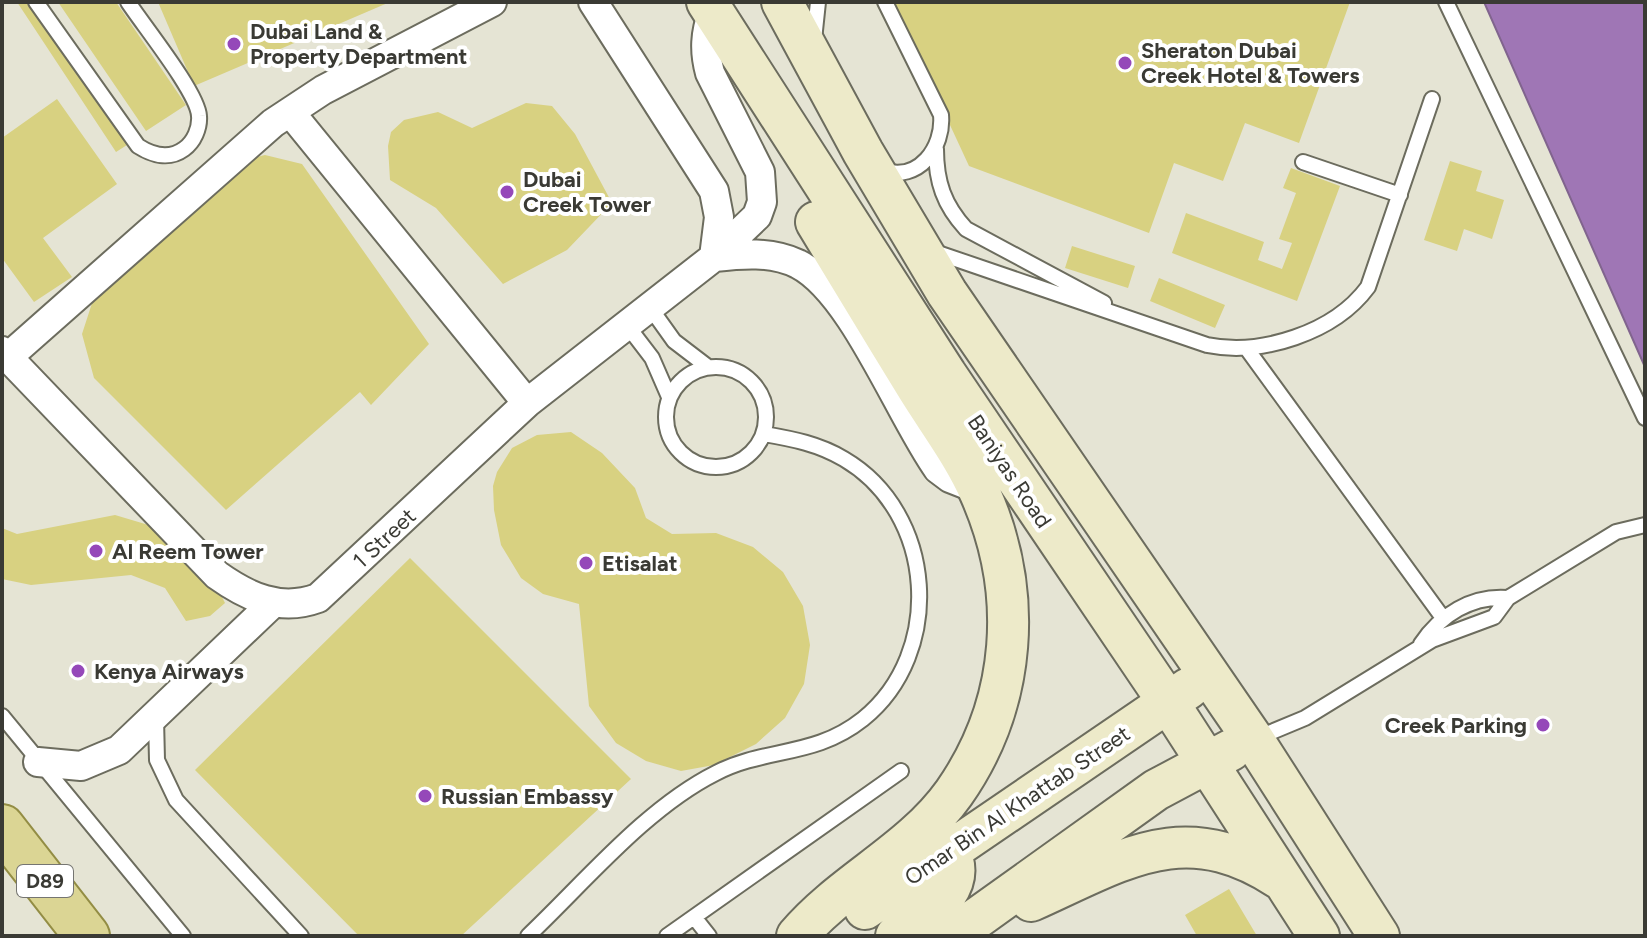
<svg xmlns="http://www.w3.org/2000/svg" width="1647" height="938" font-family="Figtree,sans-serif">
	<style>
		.water { fill: #9f76b5; stroke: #81648e; stroke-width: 2 }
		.building { fill: #d8d181 }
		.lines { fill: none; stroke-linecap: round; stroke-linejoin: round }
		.lane-casing { stroke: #6c6c5e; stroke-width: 18 }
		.street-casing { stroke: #6c6c5e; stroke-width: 32 }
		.secondary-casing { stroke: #6c6c5e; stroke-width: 44 }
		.primary-casing { stroke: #938d44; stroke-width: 48 }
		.lane { stroke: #fff; stroke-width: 14 }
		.street { stroke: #fff; stroke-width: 28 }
		.secondary { stroke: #edeac9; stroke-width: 40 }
		.primary { stroke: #dbd594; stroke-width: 44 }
		.poi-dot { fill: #9548b9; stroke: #fff; stroke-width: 3 }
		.labels { text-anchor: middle; stroke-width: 8; stroke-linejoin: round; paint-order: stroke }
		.shield { fill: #fff; stroke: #757571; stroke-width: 2 }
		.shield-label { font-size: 20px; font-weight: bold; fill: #3a3a34 }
		.poi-label { font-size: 22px; font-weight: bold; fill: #3a3a34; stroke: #fff; text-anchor: start }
		.street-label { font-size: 22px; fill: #3a3a34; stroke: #fff }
	</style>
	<rect width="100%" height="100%" fill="#e5e4d4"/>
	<path class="water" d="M 1484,2 L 1645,2 L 1645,367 Z"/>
	<path class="building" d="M 17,2 L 33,2 L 127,145 L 116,152 Z
		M 58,2 L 116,2 L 186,105 L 146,131 Z
		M 158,2 L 390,2 L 194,86 Z
		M 893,2 L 1350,2 L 1299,143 L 1245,123 L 1223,181 L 1174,163 L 1149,233 L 969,166 Z
		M 57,99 L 117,184 L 43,238 L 72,277 L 34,302 L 2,258 L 2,138 Z
		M 526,103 L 552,106 L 575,134 L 612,203 L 567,250 L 503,284 L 436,208 L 390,180 L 388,146 L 391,132 L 404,120 L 438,112 L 472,128 Z
		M 265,155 L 302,164 L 429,344 L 371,405 L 360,392 L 226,510 L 94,378 L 82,334 L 94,297 L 233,163 Z
		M 1450,161 L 1482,171 L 1476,191 L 1504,200 L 1492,239 L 1464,229 L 1457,251 L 1424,240 Z
		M 1291,168 L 1340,186 L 1297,301 L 1172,253 L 1186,213 L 1264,242 L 1258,260 L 1282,269 L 1292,243 L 1279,239 L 1296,193 L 1283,188 Z
		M 1072,246 L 1135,266 L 1128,288 L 1065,268 Z
		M 1159,278 L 1225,305 L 1215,328 L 1150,301 Z
		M 571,432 L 602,453 L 635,488 L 646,518 L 672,534 L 716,533 L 753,547 L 783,572 L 803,606 L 810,645 L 804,684 L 785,718 L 756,744 L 714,765 L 681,771 L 646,761 L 616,743 L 589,706 L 579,604 L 543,594 L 521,578 L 501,545 L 494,510 L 493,486 L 497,472 L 512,448 L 537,435 Z
		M 115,515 L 172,532 L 208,569 L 225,603 L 210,616 L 186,621 L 165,588 L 131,575 L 31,585 L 2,579 L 2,528 L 17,534 Z
		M 410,558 L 631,779 L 461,936 L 359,936 L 195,770 Z
		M 1229,889 L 1257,936 L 1197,936 L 1185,915 Z"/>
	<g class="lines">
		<defs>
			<path id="lane" d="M 36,2 L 138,146 C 152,155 169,160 184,149 C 194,142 200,128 199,116 C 198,93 143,25 128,2
				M 1446,2 L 1645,418
				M 814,40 L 818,2
				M 936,149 C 936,182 944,205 966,229 L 1104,303
				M 1303,162 L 1400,195
				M 882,170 C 919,183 944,147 941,115 L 885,2
				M 935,252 L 1207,345 C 1261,356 1334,333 1368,287 L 1432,99
				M 649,306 L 674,341 L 708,367
				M 626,324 L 652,358 L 669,397
				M 1247,349 L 1443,618
				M666 417a50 50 0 1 1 100 0a50 50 0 1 1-100 0Z
				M 1421,644 C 1440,615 1472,595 1508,598
				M 2,716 L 183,936
				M 156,719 L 157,760 L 176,800 L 301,936
				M 1257,738 L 1305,718 L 1432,640 L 1494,617 L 1508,598 L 1616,532 L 1645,525
				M 694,917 L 709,936
				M 528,936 C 585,882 646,808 716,773 C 766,747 814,758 863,719 C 945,653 936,513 844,459 C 819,444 793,439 764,434
				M 667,936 L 901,771"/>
			<path id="street" d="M 593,2 L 714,191 L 719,217 L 714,257
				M 290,112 L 527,403
				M 714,257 C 742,254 771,251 798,264 C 853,292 900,416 938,469 L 950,478 L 978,489
				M 2,351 L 217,575 C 248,597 280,612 318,598 L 527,403 L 714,257 L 757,216 L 762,202 L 760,172 L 710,73 C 704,51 705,33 713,12
				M 8,357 L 273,123 L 323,90 L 492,2
				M 38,762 L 81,766 L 119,750 L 273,603"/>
			<path id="secondary" d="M 707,2 L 946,374 L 1168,702 L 1319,936
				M 782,2 L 863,152 L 947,293 L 1253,739 L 1379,936
				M 1031,901 C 1123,860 1184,816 1280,879
				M 865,909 L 1189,688
				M 797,936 C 843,882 912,852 954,793 C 1017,703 1024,592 980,493 C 964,456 938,422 917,388 C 883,333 850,278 816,222
				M 896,936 C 924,914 970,892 949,850
				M 952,936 L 1156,790 L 1231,750"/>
			<path id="primary" d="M 2,827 L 87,936"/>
		</defs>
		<use href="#lane" class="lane-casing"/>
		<use href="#street" class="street-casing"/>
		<use href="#secondary" class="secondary-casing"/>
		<use href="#primary" class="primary-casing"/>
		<use href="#lane" class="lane"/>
		<use href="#street" class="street"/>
		<use href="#secondary" class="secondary"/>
		<use href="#primary" class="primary"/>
	</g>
	<g class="poi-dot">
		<circle cx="234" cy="44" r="8"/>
		<circle cx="1125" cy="63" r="8"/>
		<circle cx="507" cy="192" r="8"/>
		<circle cx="96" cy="551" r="8"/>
		<circle cx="586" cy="563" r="8"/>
		<circle cx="78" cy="671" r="8"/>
		<circle cx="1543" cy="725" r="8"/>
		<circle cx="425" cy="796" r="8"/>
	</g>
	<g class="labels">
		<rect class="shield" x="17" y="865" width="56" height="32" rx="6"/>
		<g class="shield-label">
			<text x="45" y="888">D89</text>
		</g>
		<g class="poi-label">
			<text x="250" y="39">Dubai Land &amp;<tspan x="250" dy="25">Property Department</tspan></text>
			<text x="1141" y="58">Sheraton Dubai<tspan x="1141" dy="25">Creek Hotel &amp; Towers</tspan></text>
			<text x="523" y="187">Dubai<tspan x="523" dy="25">Creek Tower</tspan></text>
			<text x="112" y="559">Al Reem Tower</text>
			<text x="602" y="571">Etisalat</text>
			<text x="94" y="679">Kenya Airways</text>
			<text x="1527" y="733" text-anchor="end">Creek Parking</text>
			<text x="441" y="804">Russian Embassy</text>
		</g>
		<g class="street-label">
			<text transform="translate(1010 471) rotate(56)" y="8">Baniyas Road</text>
			<text transform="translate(384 538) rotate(-43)" y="8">1 Street</text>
			<text transform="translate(1017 805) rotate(-34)" y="8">Omar Bin Al Khattab Street</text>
		</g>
	</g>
	<rect width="1647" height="938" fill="none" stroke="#3a3a34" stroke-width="8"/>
</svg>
